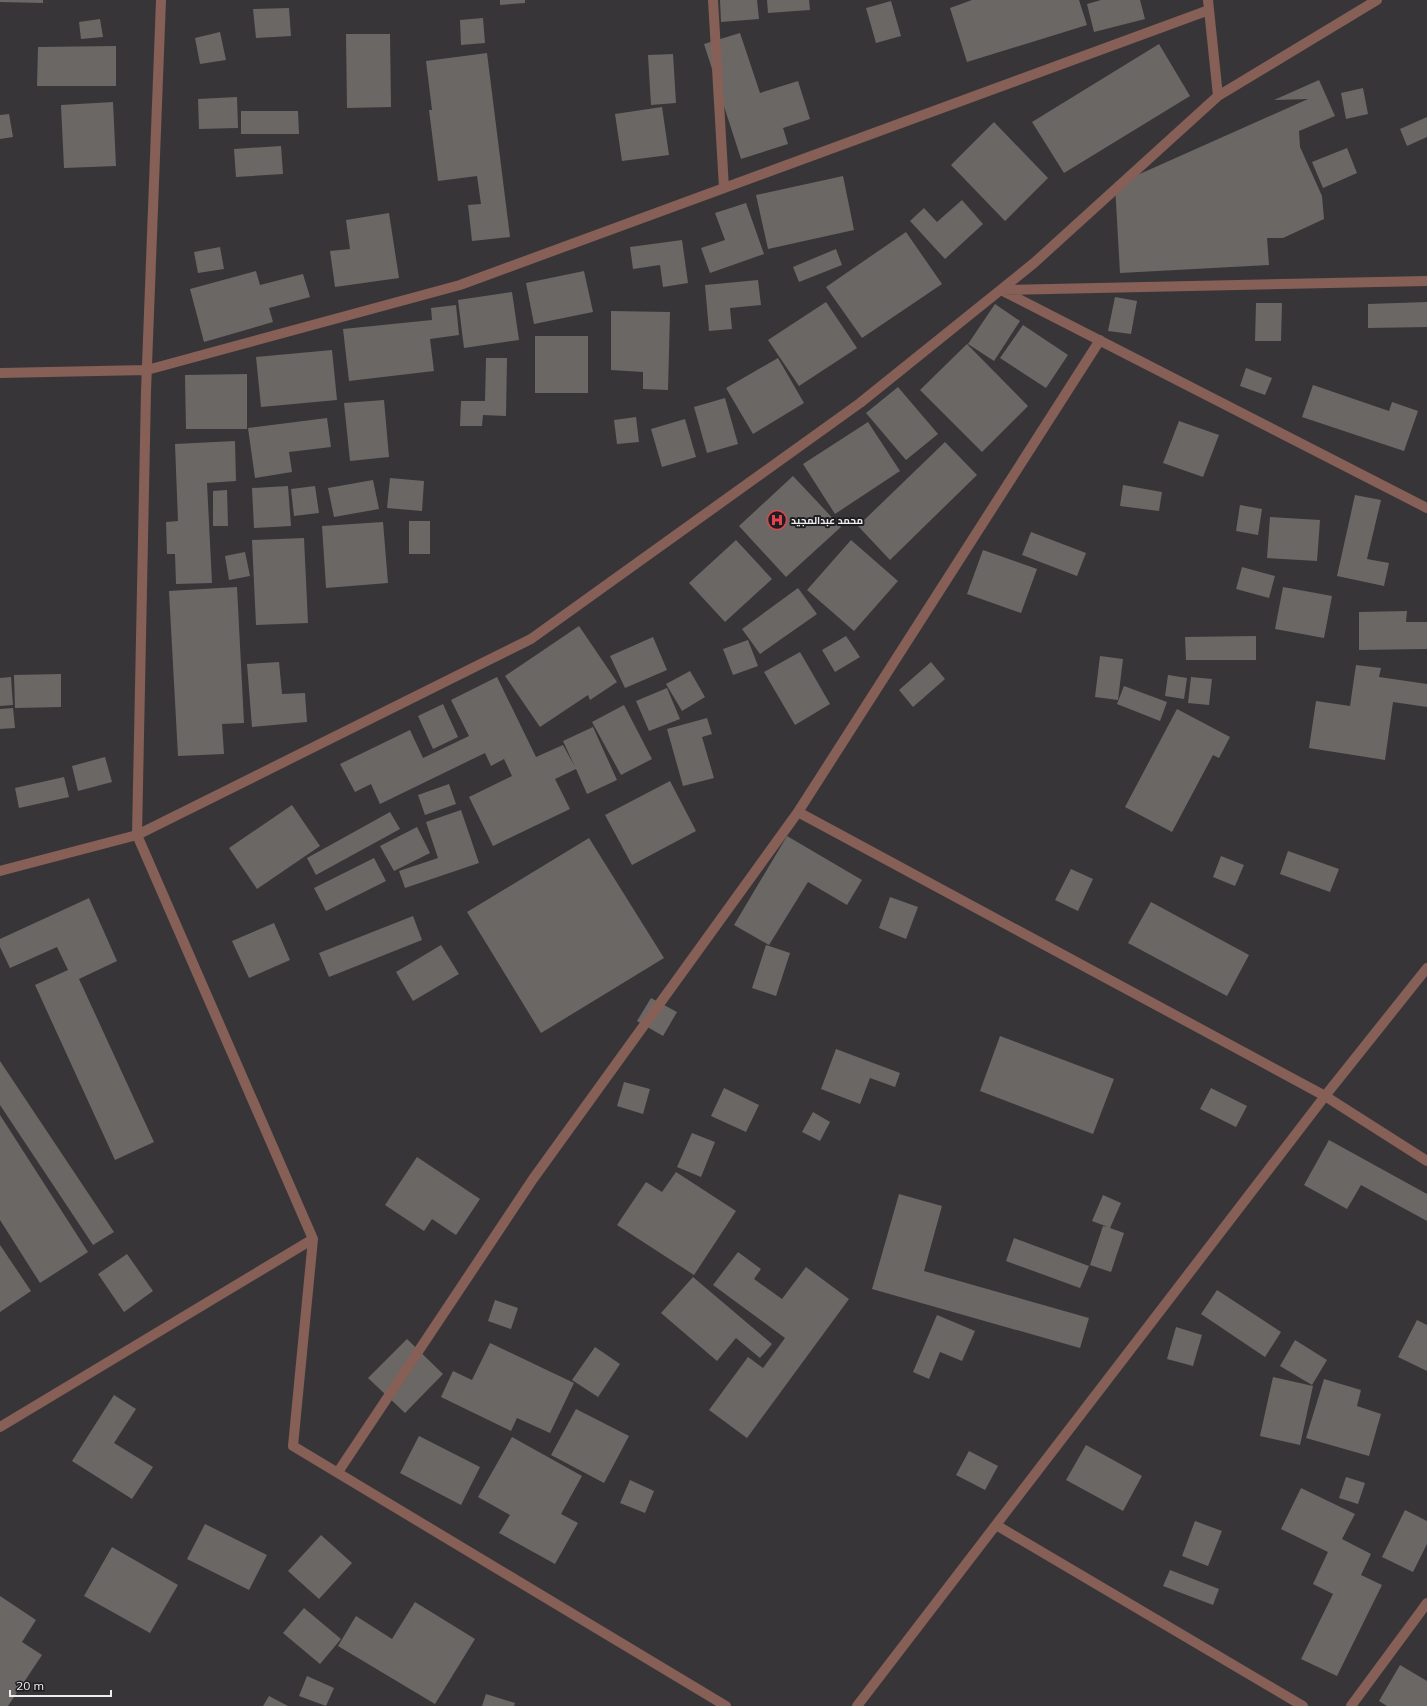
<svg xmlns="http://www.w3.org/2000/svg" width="1427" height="1706" font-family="Mulish,Cairo,sans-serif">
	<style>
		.building { fill: #6b6764 }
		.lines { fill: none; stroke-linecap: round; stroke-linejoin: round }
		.minor { stroke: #865f56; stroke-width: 10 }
		.labels { text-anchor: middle; stroke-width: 4; stroke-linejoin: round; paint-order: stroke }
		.poi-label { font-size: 10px; font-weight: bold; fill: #eeedef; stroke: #1e1d1f; text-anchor: start }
	</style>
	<rect width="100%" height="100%" fill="#383539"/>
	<path class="building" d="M 0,0 L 43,0 L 43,3 L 0,2 Z
		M 500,0 L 525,0 L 525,3 L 500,5 Z
		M 720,0 L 757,0 L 759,19 L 721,22 Z
		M 767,0 L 809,0 L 810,10 L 768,13 Z
		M 972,0 L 1079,0 L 1087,25 L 967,62 L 950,8 Z
		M 1101,0 L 1140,0 L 1145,19 L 1094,32 L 1087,4 Z
		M 891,1 L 901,36 L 876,43 L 866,8 Z
		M 289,8 L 291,36 L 256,38 L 253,9 Z
		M 483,18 L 485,43 L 461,45 L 460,20 Z
		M 100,19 L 103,37 L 81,39 L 79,22 Z
		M 220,32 L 226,60 L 200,64 L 195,38 Z
		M 740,33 L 760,93 L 798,81 L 810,119 L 783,128 L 788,144 L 741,159 L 704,44 Z
		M 346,34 L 390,34 L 391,107 L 347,108 Z
		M 1159,44 L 1190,96 L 1064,173 L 1032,122 Z
		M 116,46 L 116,86 L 37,86 L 38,47 Z
		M 487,53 L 510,237 L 472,241 L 468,205 L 481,204 L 477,176 L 438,181 L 429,110 L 432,110 L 426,61 Z
		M 673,54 L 676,103 L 651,105 L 648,55 Z
		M 1319,80 L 1335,116 L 1299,131 L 1300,147 L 1322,196 L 1324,219 L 1283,238 L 1267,238 L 1269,265 L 1120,273 L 1115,185 L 1308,99 L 1274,100 Z
		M 1363,88 L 1368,114 L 1346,119 L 1341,93 Z
		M 237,97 L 238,128 L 199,129 L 198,99 Z
		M 113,102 L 116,166 L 64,168 L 61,105 Z
		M 662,107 L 669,155 L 622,161 L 615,114 Z
		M 241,111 L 298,111 L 299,134 L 241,134 Z
		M 9,114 L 13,137 L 0,139 L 0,115 Z
		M 1427,117 L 1427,137 L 1407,146 L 1400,129 Z
		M 994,122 L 1048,178 L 1005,221 L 951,165 Z
		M 281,146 L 283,174 L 236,177 L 234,149 Z
		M 1347,148 L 1357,173 L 1323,188 L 1312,162 Z
		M 843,176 L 854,230 L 768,249 L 756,195 Z
		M 962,200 L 983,224 L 945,259 L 910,221 L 924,208 L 937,222 Z
		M 746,203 L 764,254 L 710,273 L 701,248 L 725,240 L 715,213 Z
		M 389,213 L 399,278 L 335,287 L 330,251 L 350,249 L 346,220 Z
		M 906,232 L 942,284 L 862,338 L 826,287 Z
		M 682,240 L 688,283 L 663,287 L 660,265 L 633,269 L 630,247 Z
		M 220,247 L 224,269 L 198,273 L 194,252 Z
		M 836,249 L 842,265 L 799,282 L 793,267 Z
		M 256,271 L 260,285 L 303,274 L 310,297 L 269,308 L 273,322 L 204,342 L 190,289 Z
		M 584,271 L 593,312 L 534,324 L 526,283 Z
		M 758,280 L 761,305 L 730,308 L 732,329 L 709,331 L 705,285 Z
		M 512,292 L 519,340 L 464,348 L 458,300 Z
		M 1115,297 L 1137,301 L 1131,334 L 1108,331 Z
		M 826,302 L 857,348 L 799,386 L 768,340 Z
		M 1427,302 L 1427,327 L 1368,328 L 1368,304 Z
		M 1256,303 L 1282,303 L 1281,341 L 1255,341 Z
		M 995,304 L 1020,321 L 994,361 L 968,344 Z
		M 456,305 L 459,335 L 430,339 L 434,371 L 349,381 L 343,329 L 432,320 L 431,308 Z
		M 611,311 L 670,312 L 668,390 L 643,389 L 643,372 L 611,370 Z
		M 1023,325 L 1068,355 L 1046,388 L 1000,358 Z
		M 535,336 L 588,336 L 588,393 L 535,393 Z
		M 967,344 L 1028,406 L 982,452 L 920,390 Z
		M 332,350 L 337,400 L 261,407 L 256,357 Z
		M 486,358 L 507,358 L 506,416 L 483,415 L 482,426 L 460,426 L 461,401 L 485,401 Z
		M 778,358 L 804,403 L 753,434 L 726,388 Z
		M 1246,368 L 1272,378 L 1265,395 L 1240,386 Z
		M 247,374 L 247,429 L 186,429 L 185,375 Z
		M 1313,385 L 1389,411 L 1392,402 L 1418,411 L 1404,451 L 1302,417 Z
		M 898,387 L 938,434 L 906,460 L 866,413 Z
		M 725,398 L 738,444 L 707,453 L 694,407 Z
		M 384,400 L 389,457 L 350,461 L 344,403 Z
		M 636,417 L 639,442 L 617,444 L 614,420 Z
		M 327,418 L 331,447 L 289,452 L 292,472 L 255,478 L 248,428 Z
		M 685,419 L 696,457 L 662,467 L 651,429 Z
		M 1179,421 L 1219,435 L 1203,477 L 1163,463 Z
		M 868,422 L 900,471 L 835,514 L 803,464 Z
		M 235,441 L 236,481 L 207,483 L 212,583 L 176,584 L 175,554 L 167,554 L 166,522 L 178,521 L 175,444 Z
		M 945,442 L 977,475 L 890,560 L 858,526 Z
		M 793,476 L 841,527 L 786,577 L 739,526 Z
		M 390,478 L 424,481 L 422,511 L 387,508 Z
		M 373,480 L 379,509 L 334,517 L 328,488 Z
		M 1123,485 L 1162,492 L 1159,511 L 1120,506 Z
		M 288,486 L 291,526 L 254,528 L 252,488 Z
		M 315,486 L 319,513 L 294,516 L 291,489 Z
		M 227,490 L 228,526 L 213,526 L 213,491 Z
		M 1355,495 L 1381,500 L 1367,559 L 1389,563 L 1384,586 L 1337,576 Z
		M 1240,505 L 1262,509 L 1258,535 L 1236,531 Z
		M 1270,517 L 1320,520 L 1317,561 L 1267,558 Z
		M 409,521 L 430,521 L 430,554 L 409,554 Z
		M 383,522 L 388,583 L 326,588 L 322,526 Z
		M 1031,532 L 1086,553 L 1077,576 L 1022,555 Z
		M 304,538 L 308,623 L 256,625 L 252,540 Z
		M 736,540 L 772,579 L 725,622 L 689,583 Z
		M 851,540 L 898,581 L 854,631 L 807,590 Z
		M 983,550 L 1037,569 L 1021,613 L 967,594 Z
		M 245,552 L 250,576 L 229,580 L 225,556 Z
		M 1242,567 L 1275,576 L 1269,598 L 1236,589 Z
		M 237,587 L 244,723 L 222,724 L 224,754 L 178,756 L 169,591 Z
		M 1283,587 L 1332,596 L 1324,638 L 1275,629 Z
		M 798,588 L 817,614 L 760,654 L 742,629 Z
		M 1407,611 L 1406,622 L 1427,622 L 1427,649 L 1359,650 L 1359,612 Z
		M 579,626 L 617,682 L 590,700 L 588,695 L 540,727 L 505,676 Z
		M 846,636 L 860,657 L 835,672 L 822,650 Z
		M 1256,636 L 1256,660 L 1186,660 L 1185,637 Z
		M 653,637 L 667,670 L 625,688 L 610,656 Z
		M 748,640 L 758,666 L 733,675 L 723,649 Z
		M 800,652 L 830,704 L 795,725 L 764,672 Z
		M 1100,656 L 1123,659 L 1118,700 L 1095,697 Z
		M 279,662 L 282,694 L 305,693 L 307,722 L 252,727 L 247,664 Z
		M 931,662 L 945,679 L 913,707 L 899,690 Z
		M 1356,665 L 1381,668 L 1379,677 L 1427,684 L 1427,707 L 1393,702 L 1385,760 L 1309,748 L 1316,701 L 1350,706 Z
		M 690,671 L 705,697 L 682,711 L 666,684 Z
		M 61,674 L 61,707 L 15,708 L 14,675 Z
		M 1168,675 L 1187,678 L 1184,699 L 1165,696 Z
		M 11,677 L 13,705 L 0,706 L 0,678 Z
		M 497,677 L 536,757 L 563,745 L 575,767 L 563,741 L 593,727 L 617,780 L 587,794 L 576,769 L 555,779 L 570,809 L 493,846 L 469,797 L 512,776 L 504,759 L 491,766 L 485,753 L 380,804 L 371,784 L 355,792 L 340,764 L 410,730 L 423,758 L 469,736 L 451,700 Z
		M 1191,677 L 1212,679 L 1209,705 L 1188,703 Z
		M 1124,686 L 1167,702 L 1160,721 L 1117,704 Z
		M 667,688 L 680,719 L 649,731 L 636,701 Z
		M 443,704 L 458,737 L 433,749 L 418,716 Z
		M 624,705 L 652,759 L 621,775 L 592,722 Z
		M 13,708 L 15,728 L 0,729 L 0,709 Z
		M 1177,709 L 1230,737 L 1219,758 L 1213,755 L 1172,832 L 1125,807 Z
		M 707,718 L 712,734 L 702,737 L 714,778 L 683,786 L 667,729 Z
		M 105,757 L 112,782 L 78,791 L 72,766 Z
		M 64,777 L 69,797 L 19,808 L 15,788 Z
		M 670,781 L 696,831 L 632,865 L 605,815 Z
		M 449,784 L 456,804 L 425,815 L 418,795 Z
		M 292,805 L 320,846 L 257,889 L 229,848 Z
		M 461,810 L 479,863 L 405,888 L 399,871 L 438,858 L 426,822 Z
		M 390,812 L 400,829 L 316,875 L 307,858 Z
		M 417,827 L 430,853 L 394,871 L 380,846 Z
		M 787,836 L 862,880 L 847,905 L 808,882 L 769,945 L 734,925 Z
		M 589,838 L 664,958 L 541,1033 L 467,912 Z
		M 1288,851 L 1339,869 L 1330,892 L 1280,874 Z
		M 1221,856 L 1244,865 L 1235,886 L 1213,877 Z
		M 374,858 L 386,881 L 326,911 L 314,888 Z
		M 1071,869 L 1093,879 L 1078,911 L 1055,900 Z
		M 890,897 L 918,907 L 906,939 L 879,928 Z
		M 89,898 L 117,961 L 79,979 L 154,1142 L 115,1160 L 35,985 L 68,970 L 57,947 L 10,968 L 0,947 L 0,939 Z
		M 1151,902 L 1249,955 L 1227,996 L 1128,943 Z
		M 413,916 L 422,940 L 329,977 L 319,953 Z
		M 274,923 L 290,960 L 249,978 L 232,941 Z
		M 441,945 L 459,974 L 413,1001 L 396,972 Z
		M 766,945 L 790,953 L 776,996 L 752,988 Z
		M 651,998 L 677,1012 L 663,1036 L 637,1021 Z
		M 1000,1036 L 1114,1079 L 1093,1134 L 980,1091 Z
		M 836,1049 L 900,1073 L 895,1087 L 870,1078 L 860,1104 L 821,1089 Z
		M 0,1061 L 114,1232 L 93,1245 L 0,1105 Z
		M 624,1082 L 650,1089 L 643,1114 L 617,1106 Z
		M 724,1088 L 759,1105 L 746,1132 L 711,1116 Z
		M 1211,1088 L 1247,1106 L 1236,1127 L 1200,1109 Z
		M 813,1112 L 830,1122 L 820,1141 L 802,1132 Z
		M 0,1115 L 88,1252 L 40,1283 L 0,1220 Z
		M 692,1133 L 715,1142 L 701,1177 L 677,1167 Z
		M 1329,1140 L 1427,1194 L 1427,1221 L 1361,1185 L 1347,1209 L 1304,1185 Z
		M 417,1157 L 480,1199 L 456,1235 L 432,1219 L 424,1231 L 385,1205 Z
		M 676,1172 L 736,1211 L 694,1275 L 617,1225 L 646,1182 L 662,1192 Z
		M 899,1194 L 942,1206 L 924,1271 L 1089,1318 L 1080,1348 L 872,1289 Z
		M 1103,1195 L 1121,1203 L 1110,1228 L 1124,1233 L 1111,1272 L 1090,1265 L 1103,1226 L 1108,1227 L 1092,1221 Z
		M 1014,1238 L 1089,1266 L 1080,1288 L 1006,1261 Z
		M 0,1245 L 31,1291 L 0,1312 Z
		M 738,1252 L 761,1269 L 754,1279 L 782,1299 L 806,1267 L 849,1299 L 747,1438 L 709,1410 L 748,1357 L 763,1368 L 785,1338 L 713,1285 Z
		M 127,1254 L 153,1291 L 124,1312 L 98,1274 Z
		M 693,1277 L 772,1344 L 760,1358 L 736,1338 L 717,1361 L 661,1313 Z
		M 1217,1290 L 1281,1332 L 1265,1357 L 1201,1314 Z
		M 495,1300 L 518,1308 L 511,1329 L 488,1321 Z
		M 937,1315 L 975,1331 L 962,1361 L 940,1352 L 929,1379 L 913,1372 Z
		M 1417,1320 L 1427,1325 L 1427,1371 L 1398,1357 Z
		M 1176,1327 L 1202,1335 L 1193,1366 L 1167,1359 Z
		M 407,1339 L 443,1374 L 405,1413 L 368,1378 Z
		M 1295,1340 L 1327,1360 L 1312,1385 L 1280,1366 Z
		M 490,1343 L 574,1383 L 550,1433 L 517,1418 L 511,1431 L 441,1397 L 453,1371 L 472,1380 Z
		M 595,1347 L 620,1364 L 598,1397 L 572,1380 Z
		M 1273,1377 L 1313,1386 L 1300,1445 L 1260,1436 Z
		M 1324,1379 L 1361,1390 L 1357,1406 L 1381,1414 L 1369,1456 L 1306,1438 Z
		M 114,1395 L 136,1409 L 114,1443 L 153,1467 L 132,1499 L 72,1461 Z
		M 576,1409 L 629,1436 L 604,1483 L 551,1455 Z
		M 419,1436 L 480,1467 L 461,1505 L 400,1473 Z
		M 512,1437 L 582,1476 L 561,1514 L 578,1523 L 555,1564 L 499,1533 L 510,1515 L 478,1497 Z
		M 1086,1445 L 1142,1476 L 1123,1511 L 1066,1480 Z
		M 969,1451 L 998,1466 L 985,1490 L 956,1475 Z
		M 1346,1477 L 1365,1483 L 1358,1504 L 1339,1498 Z
		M 630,1480 L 654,1491 L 645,1513 L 620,1503 Z
		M 1301,1488 L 1355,1514 L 1342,1539 L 1371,1554 L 1361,1575 L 1382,1585 L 1337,1676 L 1301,1659 L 1333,1594 L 1313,1584 L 1328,1552 L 1281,1529 Z
		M 1405,1510 L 1427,1521 L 1427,1544 L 1413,1572 L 1382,1557 Z
		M 1195,1521 L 1222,1531 L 1208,1566 L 1182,1556 Z
		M 205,1524 L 267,1555 L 249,1590 L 187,1559 Z
		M 321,1535 L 352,1563 L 319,1599 L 288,1571 Z
		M 112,1547 L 178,1585 L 150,1633 L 84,1596 Z
		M 1170,1570 L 1219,1589 L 1213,1605 L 1163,1586 Z
		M 0,1596 L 36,1620 L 22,1642 L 42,1655 L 8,1706 L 0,1706 Z
		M 415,1602 L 475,1639 L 435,1704 L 338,1646 L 356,1616 L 392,1639 Z
		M 304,1608 L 341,1639 L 320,1664 L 283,1633 Z
		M 1400,1665 L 1427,1681 L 1427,1706 L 1387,1706 L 1379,1701 Z
		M 307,1676 L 334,1688 L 326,1706 L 299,1696 Z
		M 486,1694 L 515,1703 L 514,1706 L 482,1706 Z
		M 269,1696 L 288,1706 L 263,1706 Z"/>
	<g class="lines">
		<path class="minor" d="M 161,0 L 146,391 L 137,835 L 313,1239 L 293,1446 L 726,1706
			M 713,0 L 724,188
			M 1208,0 L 1218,96
			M 1427,281 L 1001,290 L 1427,508
			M 0,373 L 147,370 L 460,285 L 1209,10
			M 798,812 L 1325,1096 L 1427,1161
			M 0,871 L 137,835 L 531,639 L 860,403 L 1034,263 L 1218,96 L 1377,0
			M 0,1427 L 313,1239
			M 338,1472 L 533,1179 L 798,812 L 1100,340
			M 996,1525 L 1303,1706
			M 857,1706 L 1325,1096 L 1427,968
			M 1351,1706 L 1427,1603"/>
	</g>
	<defs>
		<symbol id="hospital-ring" viewBox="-11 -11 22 22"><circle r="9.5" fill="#1e1d1f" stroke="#e0444e" stroke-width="1.5"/><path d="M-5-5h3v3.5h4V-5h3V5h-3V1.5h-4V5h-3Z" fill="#e0444e"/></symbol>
	</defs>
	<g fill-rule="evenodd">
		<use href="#hospital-ring" x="766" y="509" width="22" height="22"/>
	</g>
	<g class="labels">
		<g class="poi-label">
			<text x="791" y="524">محمد عبدالمجيد</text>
		</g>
	</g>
	<path d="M10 1690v6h101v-6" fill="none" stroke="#eeedef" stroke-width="2"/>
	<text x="16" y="1690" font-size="12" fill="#eeedef" stroke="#1e1d1f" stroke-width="3" paint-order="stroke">20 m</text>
</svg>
